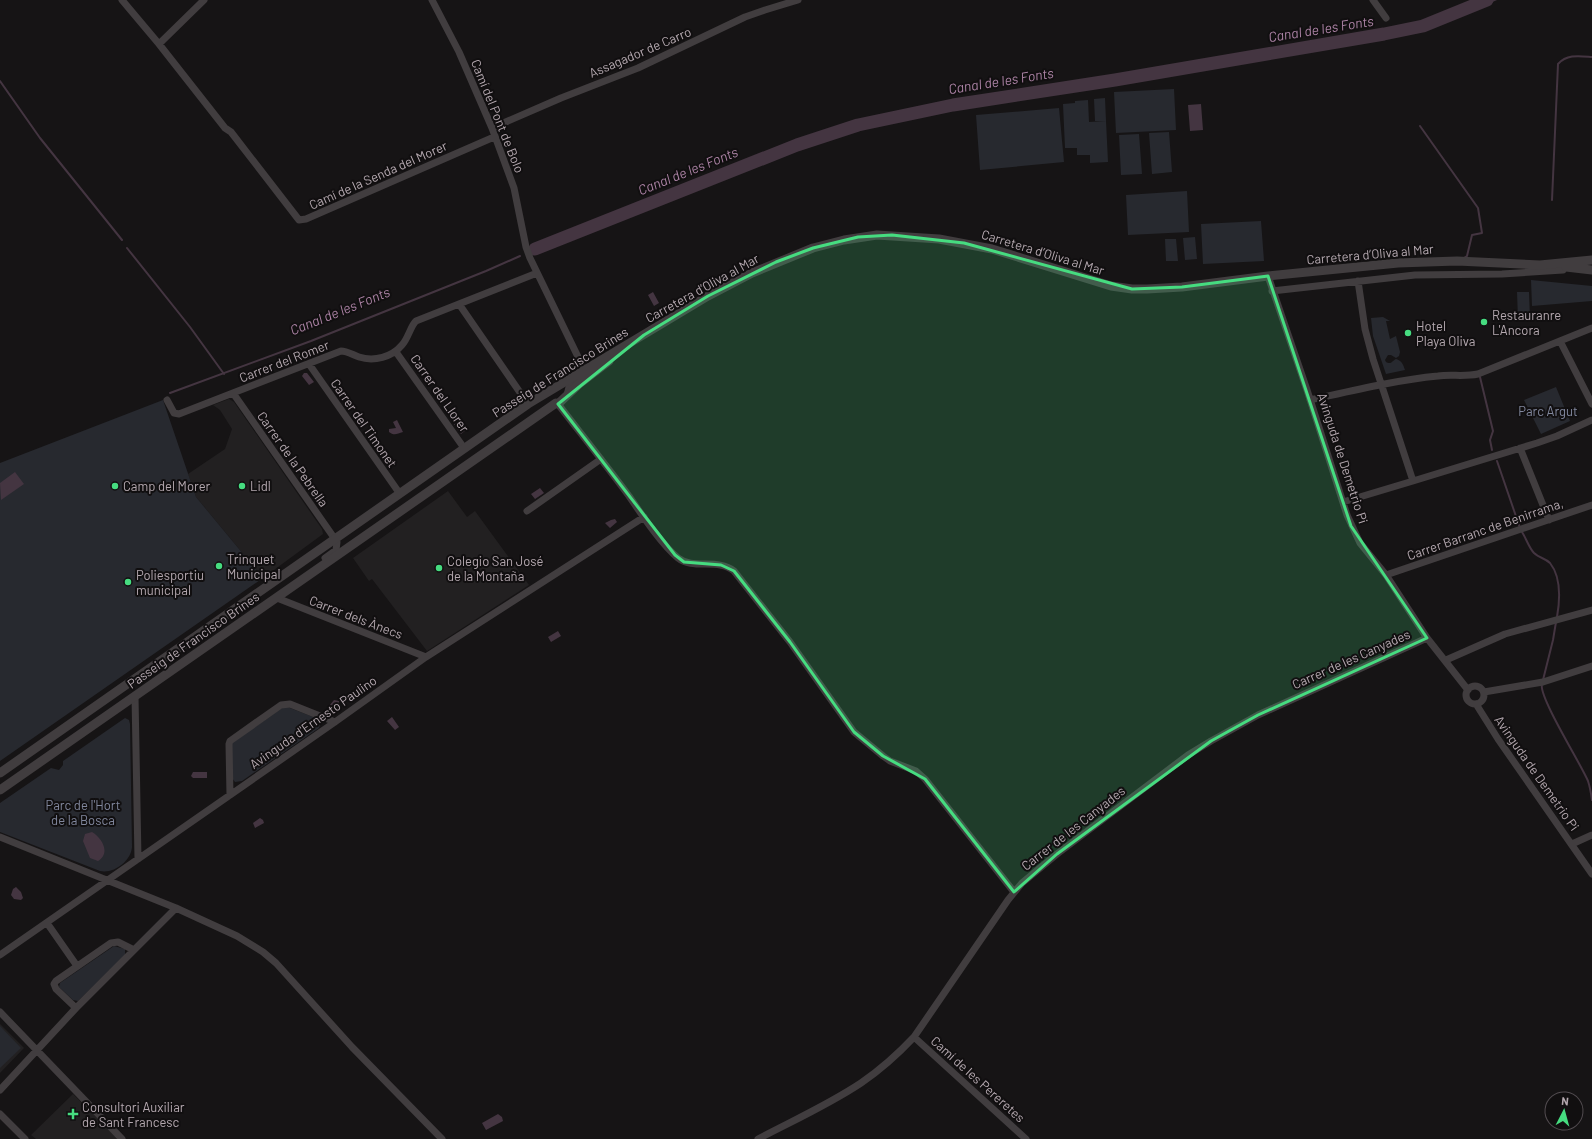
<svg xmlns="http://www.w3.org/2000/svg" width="1592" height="1139" font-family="Barlow,sans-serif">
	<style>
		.built { fill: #222021 }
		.green { fill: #27292f }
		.water { fill: #443541 }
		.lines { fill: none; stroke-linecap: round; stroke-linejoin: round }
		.stream { stroke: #443541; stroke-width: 2 }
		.river { stroke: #443541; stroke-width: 13 }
		.minor { stroke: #413d3f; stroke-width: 7 }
		.tertiary { stroke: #413d3f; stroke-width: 9 }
		.marked { fill: #46dc80; fill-opacity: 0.2; stroke: #46dc80; stroke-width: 3; stroke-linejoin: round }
		.poi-dot { fill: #46dc80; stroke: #110f10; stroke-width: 1.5 }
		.labels { text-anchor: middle; stroke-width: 4; stroke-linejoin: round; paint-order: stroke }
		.street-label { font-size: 13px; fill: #b4a8af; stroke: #110f10 }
		.poi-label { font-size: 13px; fill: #b4a8af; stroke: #110f10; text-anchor: start }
		.park-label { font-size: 13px; fill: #81879d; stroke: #110f10 }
		.water-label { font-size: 14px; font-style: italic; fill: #ab82a4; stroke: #110f10 }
	</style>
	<rect width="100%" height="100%" fill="#161415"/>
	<path class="built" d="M 229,399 L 234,402 L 322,529 L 323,534 L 263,578 L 196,497 L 188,474 L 225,449 L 232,429 L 220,410 L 213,405 Z
		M 448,491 L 467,517 L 475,511 L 529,585 L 427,651 L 372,579 L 369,581 L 353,558 Z
		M 0,1024 L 24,1048 L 0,1073 Z
		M 73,1094 L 118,1139 L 36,1139 L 31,1135 Z"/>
	<path class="green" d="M 1174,89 L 1176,130 L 1116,133 L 1114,92 Z
		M 1105,98 L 1106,121 L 1095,121 L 1094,99 Z
		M 1088,100 L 1089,122 L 1106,121 L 1108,162 L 1090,163 L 1090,155 L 1077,155 L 1077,148 L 1065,148 L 1063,104 L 1075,103 L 1075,101 Z
		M 1059,108 L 1064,162 L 980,170 L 976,115 Z
		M 1169,132 L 1172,172 L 1152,174 L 1149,133 Z
		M 1139,134 L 1142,174 L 1121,175 L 1119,135 Z
		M 1187,191 L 1189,232 L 1128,235 L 1126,195 Z
		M 1261,221 L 1264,261 L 1203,264 L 1201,224 Z
		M 1195,237 L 1197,259 L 1185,260 L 1183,238 Z
		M 1165,239 L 1176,239 L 1178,261 L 1166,261 Z
		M 1531,280 L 1592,286 L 1592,301 L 1532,306 Z
		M 1517,292 L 1529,292 L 1530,319 L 1518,319 Z
		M 1383,317 L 1390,321 L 1386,321 L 1390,339 L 1396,336 L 1400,352 L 1399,356 L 1396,358 L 1391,355 L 1388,355 L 1385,360 L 1386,362 C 1391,365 1392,361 1396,359 C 1402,361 1403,364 1405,370 L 1386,374 L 1373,336 L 1371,318 Z
		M 1556,387 L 1570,421 L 1541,434 L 1524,400 Z
		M 163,400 L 196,497 L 263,578 L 0,761 L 0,463 Z
		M 285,706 L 316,718 L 321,722 L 319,728 L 242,781 L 235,782 L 232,778 L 232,743 Z
		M 125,718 L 129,720 L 130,724 L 132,847 C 131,861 114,874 100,871 L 0,832 L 0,803 L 51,768 L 59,770 L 63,765 L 63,761 Z
		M 114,946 L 125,949 L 125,955 L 78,1001 L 73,1000 L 59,987 L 60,983 Z
		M 0,1026 L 21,1048 L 0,1068 Z"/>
	<path class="water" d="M 1473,0 L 1497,0 L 1447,22 L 1444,12 Z
		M 1201,104 L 1203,130 L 1190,131 L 1188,105 Z
		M 653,292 L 659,303 L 654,306 L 648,295 Z
		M 304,373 L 307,373 L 314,382 L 309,385 L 302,376 Z
		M 397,420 L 403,432 C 397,434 394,436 389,432 L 389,429 L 396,428 L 393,422 Z
		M 459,422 L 466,430 L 461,434 L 454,424 Z
		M 15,472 L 24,484 L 1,500 L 0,483 Z
		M 540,488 L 544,493 L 535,499 L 531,494 Z
		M 615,519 L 617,522 L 610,528 L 605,523 L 611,520 Z
		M 558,631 L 561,636 L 551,642 L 548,637 Z
		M 334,700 L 339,701 L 339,705 L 336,709 L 332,710 L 329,706 Z
		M 392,717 L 399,727 L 395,730 L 387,721 Z
		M 193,772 L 207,772 L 207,778 L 193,778 L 191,776 Z
		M 260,818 L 263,820 L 264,823 L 255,828 L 253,823 Z
		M 92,832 C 102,838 111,853 98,861 L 90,858 L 83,841 L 85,834 Z
		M 16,887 L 21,892 L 23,898 L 21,900 L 14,899 L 11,895 L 13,889 Z
		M 498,1114 L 502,1117 L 503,1121 L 486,1130 L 482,1123 Z"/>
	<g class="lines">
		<path class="stream" d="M 0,81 L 40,138 L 122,240
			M 1420,126 L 1478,208 L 1482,233 L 1472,235 L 1467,256 L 1464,258
			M 1552,200 L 1558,64 C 1567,54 1579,56 1592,57
			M 127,248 L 190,327 L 224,374
			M 1480,377 L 1493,431 L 1490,440 L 1492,450
			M 170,393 L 311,341 L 486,271 L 520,256
			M 1497,461 L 1520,528
			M 1522,532 C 1526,538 1529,548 1534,553 C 1539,558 1545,558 1550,563 C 1562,578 1560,600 1557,617
			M 1543,680 L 1553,640 L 1556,622
			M 1542,684 C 1538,696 1581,764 1588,781 C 1590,787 1591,793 1592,800"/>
		<path class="river" d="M 535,249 L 797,145 L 858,125 L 953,105 L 1115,80 L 1384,34 L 1423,26 L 1487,0"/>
		<path class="minor" d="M 122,0 L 159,44 L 225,128 L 231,132 L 299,220 L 306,219 L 494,137
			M 432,0 L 459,52 L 492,128 L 514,188 L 526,247 L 530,258 L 581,363 L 583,371 L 582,378 L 569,387 L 567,395
			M 1373,0 L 1386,18
			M 159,44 L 204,0
			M 492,128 L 561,98 L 638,68 L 745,17 L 765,10 L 798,0
			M 1268,276 L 1307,390 L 1347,515 L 1360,543 L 1386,575 L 1427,638 L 1468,690
			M 1272,291 L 1415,275 L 1502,274 L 1563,270
			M 459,304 L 528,404
			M 1560,341 L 1592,404
			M 396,352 L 464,448
			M 309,364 L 400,494
			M 233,393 L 337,542 L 336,550 L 325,558
			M 167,400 L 174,413 L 179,414 L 341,351 C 347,351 353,355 359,357 C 374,362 392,357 402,345 C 408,339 411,325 416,321 L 537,273
			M 1310,400 C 1351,391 1396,380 1438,376 C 1451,374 1464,377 1478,374 L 1592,328
			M 558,404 C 582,435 606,465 629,496 C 642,515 661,544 678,558 C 693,570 718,558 734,571 L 790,642 L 854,732 L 883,756 L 890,761 L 916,771 L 925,779 L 1014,892
			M 1520,448 L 1549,520
			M 1413,481 L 1537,443 L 1557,436 L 1592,420
			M 1343,502 L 1413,481 L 1373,359 L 1365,329 L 1358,281
			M 527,511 L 601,459
			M 1386,575 L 1592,505
			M 277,598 L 426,657
			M 1446,660 L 1505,634 L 1592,610
			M1466 695a9 9 0 1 1 18 0a9 9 0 1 1-18 0Z
			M 1484,692 L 1543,682 L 1592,666
			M 135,696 L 138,859
			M 1476,704 L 1498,739 L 1592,874
			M 230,795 L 229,744 L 230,741 L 281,705 L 290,704 L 335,722
			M 0,837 L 176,908 L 237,936 L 263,952 L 276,963 L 352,1047 L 442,1139
			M 1572,844 L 1592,835
			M 47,923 L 77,966
			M 0,955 L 335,722 L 426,657 L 644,517
			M 76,1008 L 56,989 L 54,984 L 56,981 L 111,943 L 118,942 L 134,950
			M 0,1012 L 122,1139
			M 914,1037 L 1026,1139
			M 0,1090 L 76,1008 L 176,908
			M 0,1114 L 25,1139
			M 758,1139 C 792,1121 828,1105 861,1083 C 880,1070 898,1054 914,1037 L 1008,900 L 1022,883 L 1057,854 L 1188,755 L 1211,741 L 1258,715 L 1427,638"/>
		<path class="tertiary" d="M 1566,267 L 1592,270
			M 0,773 L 528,404 L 708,296 L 752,273 L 813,248 L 844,240 L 877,235 L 939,239 L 992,249 L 1111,286 L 1132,289 L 1147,289 L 1182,287 L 1268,276 L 1398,263 L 1457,261 L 1540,265 L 1592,260
			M 0,790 L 556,403 L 558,404 L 579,384 L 609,361"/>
	</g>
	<path class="marked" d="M 892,235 L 964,243 L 1132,289 L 1182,287 L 1268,276 L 1351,526 L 1427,638 L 1258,715 L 1211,741 L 1057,854 L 1014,892 L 925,779 L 883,756 L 854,732 L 790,642 L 734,571 L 721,565 L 684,562 L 675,555 L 558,404 L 644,335 L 708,296 L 776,262 L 813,248 L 858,237 Z"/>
	<g class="poi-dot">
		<circle cx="1484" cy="322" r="4"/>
		<circle cx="1408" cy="333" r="4"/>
		<circle cx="115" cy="486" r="4"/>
		<circle cx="242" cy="486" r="4"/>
		<circle cx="219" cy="566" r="4"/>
		<circle cx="439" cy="568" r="4"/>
		<circle cx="128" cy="582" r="4"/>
		<path d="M71 1108h4v4h4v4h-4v4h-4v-4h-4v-4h4z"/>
	</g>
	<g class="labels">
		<g class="street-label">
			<text transform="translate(640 52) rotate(-23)" y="5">Assagador de Carro</text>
			<text transform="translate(498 116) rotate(68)" y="5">Camí del Pont de Bolo</text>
			<text transform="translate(378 175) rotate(-24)" y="5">Camí de la Senda del Morer</text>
			<text transform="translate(1043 252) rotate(17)" y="5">Carretera d’Oliva al Mar</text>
			<text transform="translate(1370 254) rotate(-5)" y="5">Carretera d’Oliva al Mar</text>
			<text transform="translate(702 288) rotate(-29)" y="5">Carretera d’Oliva al Mar</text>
			<text transform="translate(284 361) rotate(-21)" y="5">Carrer del Romer</text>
			<text transform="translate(560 372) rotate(-32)" y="5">Passeig de Francisco Brines</text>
			<text transform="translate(440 393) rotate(55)" y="5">Carrer del Llorer</text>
			<text transform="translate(364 423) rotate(55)" y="5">Carrer del Timonet</text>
			<text transform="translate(1343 458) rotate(72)" y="5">Avinguda de Demetrio Pi</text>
			<text transform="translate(293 459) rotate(55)" y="5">Carrer de la Pebrella</text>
			<text transform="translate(1485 529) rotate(-19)" y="5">Carrer Barranc de Benirrama,</text>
			<text transform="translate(356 617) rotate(21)" y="5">Carrer dels Ànecs</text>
			<text transform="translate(193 640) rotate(-35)" y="5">Passeig de Francisco Brines</text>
			<text transform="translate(1351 659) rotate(-24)" y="5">Carrer de les Canyades</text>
			<text transform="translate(313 722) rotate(-35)" y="5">Avinguda d'Ernesto Paulino</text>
			<text transform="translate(1537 773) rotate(55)" y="5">Avinguda de Demetrio Pi</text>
			<text transform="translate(1073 828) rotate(-38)" y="5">Carrer de les Canyades</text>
			<text transform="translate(978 1079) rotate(42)" y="5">Camí de les Pereretes</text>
		</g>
		<g class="poi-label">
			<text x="1492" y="320">Restauranre<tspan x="1492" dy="15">L'Ancora</tspan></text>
			<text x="1416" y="331">Hotel<tspan x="1416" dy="15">Playa Oliva</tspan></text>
			<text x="123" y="491">Camp del Morer</text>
			<text x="250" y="491">Lidl</text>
			<text x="227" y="564">Trinquet<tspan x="227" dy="15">Municipal</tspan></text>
			<text x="447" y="566">Colegio San José<tspan x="447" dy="15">de la Montaña</tspan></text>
			<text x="136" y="580">Poliesportiu<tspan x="136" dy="15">municipal</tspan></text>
			<text x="82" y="1112">Consultori Auxiliar<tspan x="82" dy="15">de Sant Francesc</tspan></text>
		</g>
		<g class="park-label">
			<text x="1548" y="416">Parc Argut</text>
			<text x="83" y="810">Parc de l'Hort<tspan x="83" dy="15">de la Bosca</tspan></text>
		</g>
		<g class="water-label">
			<text transform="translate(1321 29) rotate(-9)" y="5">Canal de les Fonts</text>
			<text transform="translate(1001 81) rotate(-9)" y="5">Canal de les Fonts</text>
			<text transform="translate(688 171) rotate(-22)" y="5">Canal de les Fonts</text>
			<text transform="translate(340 311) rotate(-22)" y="5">Canal de les Fonts</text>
		</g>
	</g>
	<g transform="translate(1564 1111) rotate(6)"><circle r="19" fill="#110f10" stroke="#524c50"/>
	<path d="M0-3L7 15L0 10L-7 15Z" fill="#46dc80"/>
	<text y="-6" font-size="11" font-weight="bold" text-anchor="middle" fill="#b4a8af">N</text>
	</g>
</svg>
